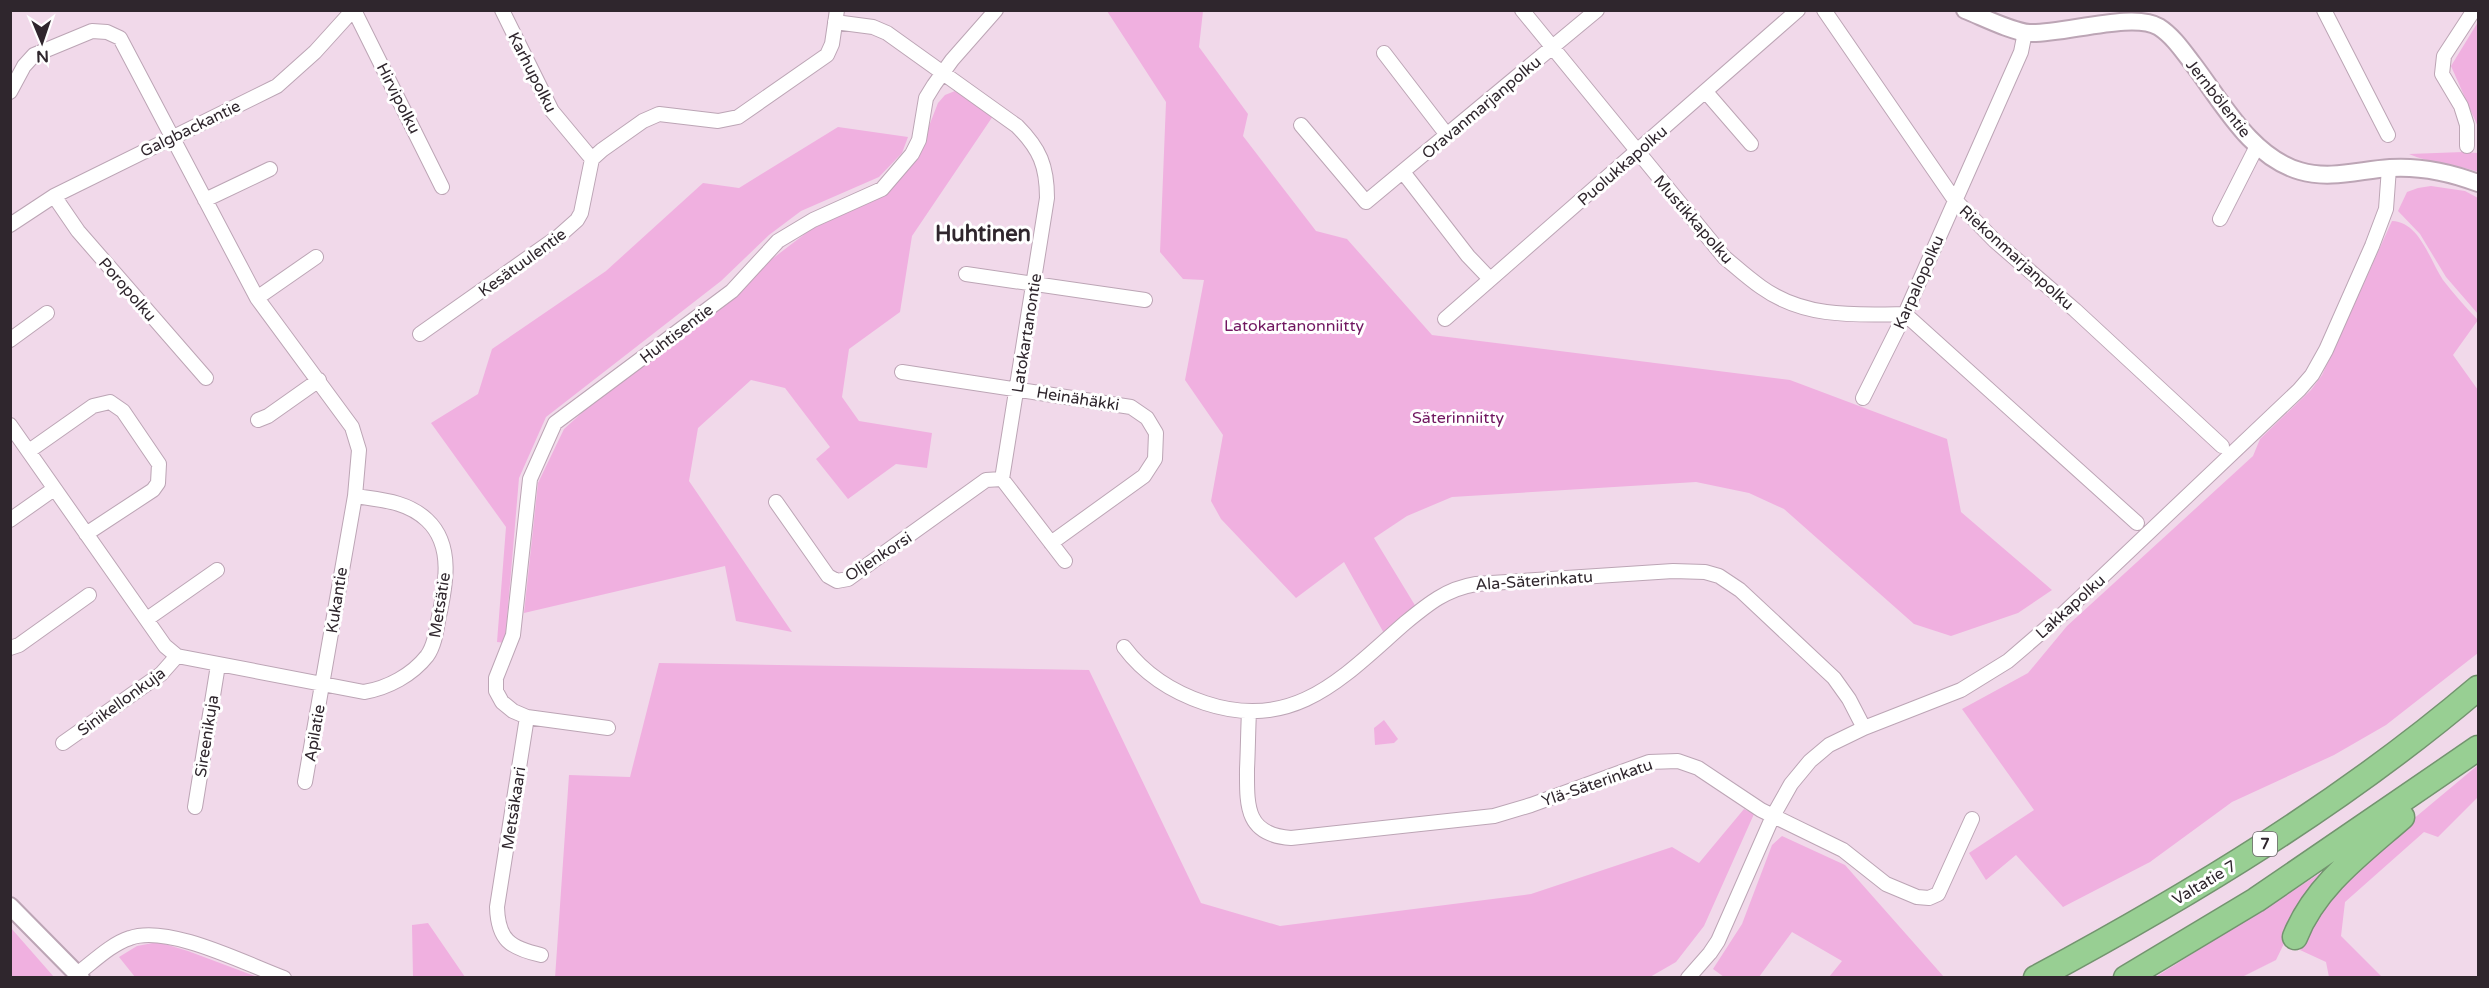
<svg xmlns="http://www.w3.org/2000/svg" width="2489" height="988" font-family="'Varela Round',sans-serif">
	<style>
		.green { fill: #f0b0e0 }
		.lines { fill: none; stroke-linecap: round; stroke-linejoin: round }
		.minor-casing { stroke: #bca5b5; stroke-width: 16 }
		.tertiary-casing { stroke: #bca5b5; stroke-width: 20 }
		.motorway-casing { stroke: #73946f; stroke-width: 27 }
		.minor { stroke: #fff; stroke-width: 14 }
		.tertiary { stroke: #fff; stroke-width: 16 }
		.motorway { stroke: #98cf93; stroke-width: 24 }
		.labels { text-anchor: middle; stroke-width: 6; stroke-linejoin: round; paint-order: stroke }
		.shield { fill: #fff; stroke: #6d676c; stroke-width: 1.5 }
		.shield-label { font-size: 15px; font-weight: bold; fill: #2f262d }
		.street-label { font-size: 16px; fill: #2f262d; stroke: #fff }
		.park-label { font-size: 16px; fill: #701660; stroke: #fff }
		.district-label { font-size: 22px; font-weight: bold; fill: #2f262d; stroke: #fff }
	</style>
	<rect width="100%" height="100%" fill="#f1d9ea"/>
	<path class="green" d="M 1107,11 L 1203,11 L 1199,47 L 1248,114 L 1243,136 L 1316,231 L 1347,239 L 1432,335 L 1790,380 L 1947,439 L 1961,512 L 2052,590 L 2018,613 L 1951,636 L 1914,624 L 1784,509 L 1749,493 L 1696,482 L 1452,497 L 1407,516 L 1374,538 L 1416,607 L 1385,635 L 1344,562 L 1296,598 L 1221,519 L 1211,501 L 1223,435 L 1185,380 L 1204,280 L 1183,279 L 1160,252 L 1166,102 Z
		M 2478,22 L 2478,127 L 2451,66 Z
		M 955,91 L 993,116 L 912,236 L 900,312 L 849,349 L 842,397 L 859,421 L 932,433 L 927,468 L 896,464 L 848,499 L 816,459 L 830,447 L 785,388 L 751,380 L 698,428 L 689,481 L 792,632 L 736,621 L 725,566 L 524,613 L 538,483 L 564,429 L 595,401 L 729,301 L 772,259 L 810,230 L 884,195 L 918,154 L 938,103 L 945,95 Z
		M 838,127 L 908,137 L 902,153 L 879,177 L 801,211 L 769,235 L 721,281 L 546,417 L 519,478 L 505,643 L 497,642 L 506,527 L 431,423 L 478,394 L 492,349 L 606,271 L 703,183 L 739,188 Z
		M 2463,152 L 2478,153 L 2478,172 C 2456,164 2428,163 2409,154 Z
		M 2431,186 L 2465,191 L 2478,198 L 2478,314 L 2446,277 L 2420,234 L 2398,211 L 2407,192 L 2418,188 Z
		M 2392,221 C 2420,222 2430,261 2443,280 C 2454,294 2466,308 2478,320 L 2453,355 L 2478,390 L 2478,653 L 2386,725 L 2334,755 L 2232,802 L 2150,862 L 2063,907 L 2016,855 L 1986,880 L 1969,853 L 2034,810 L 1962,709 L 2028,673 L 2067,626 L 2253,456 L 2260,439 L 2311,390 L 2322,375 Z
		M 659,663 L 1089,670 L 1201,903 L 1280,926 L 1531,894 L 1672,847 L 1699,863 L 1744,809 L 1754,814 L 1704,926 L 1676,962 L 1650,977 L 555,978 L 569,775 L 630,777 Z
		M 1384,720 L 1398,739 L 1394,743 L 1375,745 L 1374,728 Z
		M 2478,765 L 2478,797 L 2438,837 L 2424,832 L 2345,902 L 2341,936 L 2382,977 L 2329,977 L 2326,962 L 2300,950 L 2308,926 L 2322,905 L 2375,851 Z
		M 1782,836 L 1845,865 L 1944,977 L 1829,977 L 1842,961 L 1792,932 L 1759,977 L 1724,977 L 1713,969 L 1742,924 L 1772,845 Z
		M 2338,862 L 2294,923 L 2276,960 L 2242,977 L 2154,978 Z
		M 428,923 L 465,977 L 413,977 L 412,925 Z
		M 10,928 L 11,928 L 54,977 L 11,977 Z
		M 158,942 L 188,951 L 257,977 L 135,977 L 119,957 L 137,946 Z"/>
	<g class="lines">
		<defs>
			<path id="minor" d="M 354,10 L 442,187
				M 502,10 L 552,111 L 592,159
				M 1522,10 L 1724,257 C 1736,267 1748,278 1761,287 C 1804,318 1854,315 1905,314 L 2137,523
				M 1824,10 L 1954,199 L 1995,241 L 2075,310 L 2222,446
				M 2324,10 L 2388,135
				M 835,22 L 873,27 L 887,33 L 1017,126 C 1040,149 1047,166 1047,198 L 1002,479 L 1065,561
				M 1384,53 L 1447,135
				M 10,92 L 24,66 L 34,55 L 92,31 L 107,32 L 120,38 L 257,298 L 352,427 L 359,450 L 355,496 L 305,782
				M 1706,92 L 1751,144
				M 1301,125 L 1366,202 L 1597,10
				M 2467,146 L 2467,125 L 2461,106 L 2442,74 L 2444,56 L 2474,10
				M 1403,172 L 1468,256 L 1490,279
				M 54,196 L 78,231 L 206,378
				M 205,200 L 270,169
				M 2220,219 L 2257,146
				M 10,225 L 54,196 L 277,86 L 315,52 L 353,10
				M 966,274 L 1145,300
				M 257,298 L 316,257
				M 1445,319 L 1798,10
				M 420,334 L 559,236 L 577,220 L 581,213 L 592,159 L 602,150 L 643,121 L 659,114 L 718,121 L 738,117 L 827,55 L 832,44 L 837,10
				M 10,340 L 47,313
				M 902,372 L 1131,407 L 1147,418 L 1156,433 L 1155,459 L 1144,476 L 1051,543
				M 1863,398 L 1905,314 L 2021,52 L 2025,32
				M 258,420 L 268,416 L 319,380
				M 10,425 L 165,646 L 177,656 L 364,692 C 388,688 412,675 427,656 C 434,646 436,633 438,621 C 445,589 455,546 427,520 C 407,501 381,500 355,496
				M 29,451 L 93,406 L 110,402 L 123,411 L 159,464 L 158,483 L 153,490 L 86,534
				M 776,502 L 828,576 L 837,581 L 848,579 L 986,480 L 1002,479
				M 10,520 L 54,489
				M 147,619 L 217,570
				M 1124,647 C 1145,675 1172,692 1205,703 C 1295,733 1344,676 1405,623 C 1428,604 1446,589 1476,584 L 1673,571 L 1705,572 L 1719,576 L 1740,590 L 1834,678 L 1849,699 L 1864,728
				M 10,648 L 19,645 L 89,595
				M 1249,712 C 1248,731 1248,750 1247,769 C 1247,805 1245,835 1291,838 L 1494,816 L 1531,805 L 1649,762 L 1678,761 L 1698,768 L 1761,810 L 1843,850 L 1886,884 L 1917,897 L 1929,898 L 1938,894 L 1972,819
				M 527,717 L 497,907 C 498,940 510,948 541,955
				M 608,728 L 527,717 L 513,711 L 502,702 L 496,691 L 496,678 L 513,635 L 530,479 L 555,423 L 732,291 L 778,241 L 813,220 L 882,189 L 912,154 L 919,140 L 926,98 L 934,85 L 952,60 L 996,10
				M 63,743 L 161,674 L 177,656
				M 195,807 L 218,665
				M 77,974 C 93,962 111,944 130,938 C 168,924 246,964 284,978
				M 1688,978 L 1710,953 L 1718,941 L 1773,816 L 1791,784 L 1810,761 L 1829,745 L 1864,728 L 1961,690 L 2008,661 L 2065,612 L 2299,390 L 2312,375 L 2326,350 L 2372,246 L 2386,209 L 2389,168"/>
			<path id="tertiary" d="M 1965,10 C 1983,17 2010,31 2029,33 C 2062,35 2133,11 2159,27 C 2173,36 2183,51 2193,64 C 2222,102 2251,157 2300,171 C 2330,180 2360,170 2390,168 C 2422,166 2449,172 2478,183
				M 10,906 L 81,978"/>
			<path id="motorway" d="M 2295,937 C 2315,886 2362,852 2402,817
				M 2036,978 C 2192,894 2344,802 2478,688
				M 2126,978 L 2256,900 L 2478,748"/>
		</defs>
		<use href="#minor" class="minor-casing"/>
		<use href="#tertiary" class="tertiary-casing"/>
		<use href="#motorway" class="motorway-casing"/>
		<use href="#minor" class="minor"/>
		<use href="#tertiary" class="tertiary"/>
		<use href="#motorway" class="motorway"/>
	</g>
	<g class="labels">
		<rect class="shield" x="2253" y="832" width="24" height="24" rx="4.5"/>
		<g class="shield-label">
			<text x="2265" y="849">7</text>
		</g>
		<g class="street-label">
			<text transform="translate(533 72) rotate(63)" y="6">Karhupolku</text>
			<text transform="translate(399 98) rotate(63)" y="6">Hirvipolku</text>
			<text transform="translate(2219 98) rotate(52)" y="6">Jernbölentie</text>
			<text transform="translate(1481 107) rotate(-40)" y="6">Oravanmarjanpolku</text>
			<text transform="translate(190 128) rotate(-26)" y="6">Galgbackantie</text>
			<text transform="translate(1622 165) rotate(-41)" y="6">Puolukkapolku</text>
			<text transform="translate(1694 219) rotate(49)" y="6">Mustikkapolku</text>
			<text transform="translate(2017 257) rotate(42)" y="6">Riekonmarjanpolku</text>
			<text transform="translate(522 262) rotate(-36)" y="6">Kesätuulentie</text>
			<text transform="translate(1918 282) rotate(-66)" y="6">Karpalopolku</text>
			<text transform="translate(128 289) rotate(49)" y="6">Poropolku</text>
			<text transform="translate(676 333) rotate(-37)" y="6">Huhtisentie</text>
			<text transform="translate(1026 333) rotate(-81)" y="6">Latokartanontie</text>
			<text transform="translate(1078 398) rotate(9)" y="6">Heinähäkki</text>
			<text transform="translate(878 556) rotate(-33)" y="6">Oljenkorsi</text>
			<text transform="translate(1534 580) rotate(-4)" y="6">Ala-Säterinkatu</text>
			<text transform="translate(336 600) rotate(-81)" y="6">Kukantie</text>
			<text transform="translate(439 605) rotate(-81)" y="6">Metsätie</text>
			<text transform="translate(2070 606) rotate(-42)" y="6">Lakkapolku</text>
			<text transform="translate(121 701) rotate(-36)" y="6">Sinikellonkuja</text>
			<text transform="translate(314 733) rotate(-80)" y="6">Apilatie</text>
			<text transform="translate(206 736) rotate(-81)" y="6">Sireenikuja</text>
			<text transform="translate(1597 782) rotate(-19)" y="6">Ylä-Säterinkatu</text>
			<text transform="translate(513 808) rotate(-81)" y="6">Metsäkaari</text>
			<text transform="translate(2204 882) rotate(-31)" y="6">Valtatie 7</text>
		</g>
		<g class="park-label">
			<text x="1294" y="331">Latokartanonniitty</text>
			<text x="1458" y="423">Säterinniitty</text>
		</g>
		<g class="district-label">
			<text x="983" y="241">Huhtinen</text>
		</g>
	</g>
	<rect width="2489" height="988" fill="none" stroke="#2f262d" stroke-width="24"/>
	<g transform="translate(42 42) rotate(178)" stroke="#ffffff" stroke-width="4.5" paint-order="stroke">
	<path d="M0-4.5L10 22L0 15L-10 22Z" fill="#2f262d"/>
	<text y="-9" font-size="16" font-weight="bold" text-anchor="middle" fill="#2f262d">N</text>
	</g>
</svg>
